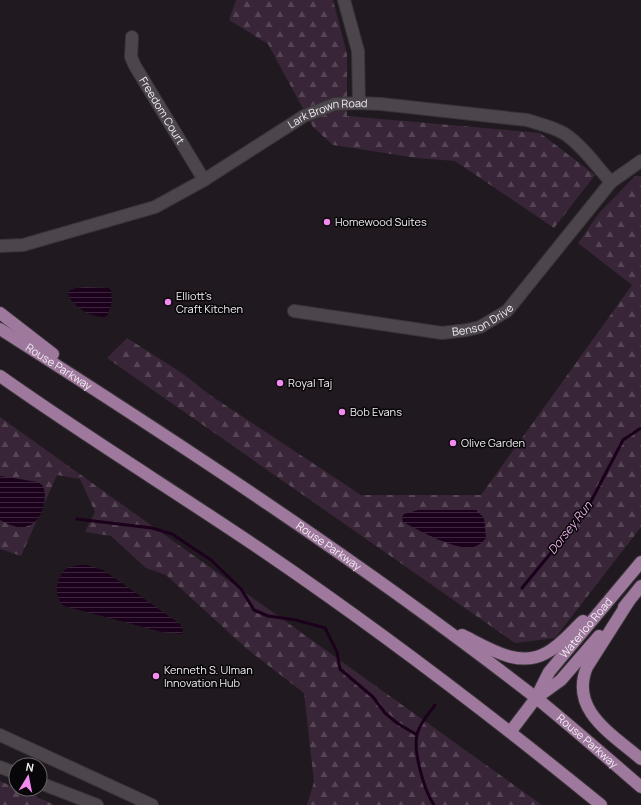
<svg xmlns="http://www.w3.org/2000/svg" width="641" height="805" font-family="Manrope,sans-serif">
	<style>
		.forest { fill: url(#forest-firs) }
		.water { fill: url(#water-rules) }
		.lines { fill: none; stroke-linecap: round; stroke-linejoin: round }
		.stream { stroke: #1b011c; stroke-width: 3 }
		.minor-casing { stroke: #393438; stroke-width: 14 }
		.major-casing { stroke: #393438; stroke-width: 14 }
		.minor { stroke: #4c454c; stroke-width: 12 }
		.major { stroke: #9f789e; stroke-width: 12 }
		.poi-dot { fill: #f38af2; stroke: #080608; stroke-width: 1.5 }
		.labels { text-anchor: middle; stroke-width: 3; stroke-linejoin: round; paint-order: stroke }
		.street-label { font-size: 11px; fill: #f3eff3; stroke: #080608 }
		.poi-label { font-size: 11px; fill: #f3eff3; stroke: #080608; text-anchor: start }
		.water-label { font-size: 12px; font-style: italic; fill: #e9afe7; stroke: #080608 }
	</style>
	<defs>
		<pattern id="forest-firs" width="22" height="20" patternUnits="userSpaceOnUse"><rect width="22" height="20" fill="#392538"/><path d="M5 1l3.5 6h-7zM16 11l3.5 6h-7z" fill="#564555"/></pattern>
		<pattern id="water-rules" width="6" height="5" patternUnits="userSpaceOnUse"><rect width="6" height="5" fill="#1b011c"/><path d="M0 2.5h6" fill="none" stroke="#3d263d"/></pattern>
	</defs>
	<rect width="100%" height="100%" fill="#201a20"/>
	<path class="forest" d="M 236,0 L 333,0 L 347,54 L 347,116 L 540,133 L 595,175 L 554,228 L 455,161 L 417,158 L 333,145 L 313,127 L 268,44 L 229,20 Z
		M 635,176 L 641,176 L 641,527 L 555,638 L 515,643 L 107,358 L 127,338 L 182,373 L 210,395 L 361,495 L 481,495 L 632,285 L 578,243 L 600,212 Z
		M 0,417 L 542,805 L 307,805 L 314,782 L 304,693 L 247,649 L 166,575 L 146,568 L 111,536 L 85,532 L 95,512 L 80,479 L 57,475 L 21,556 L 0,549 Z
		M 0,781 L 55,805 L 0,805 Z"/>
	<path class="water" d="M 86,287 L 108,288 L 111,290 L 112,303 L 107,316 C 95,321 68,305 68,291 L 76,288 Z
		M 0,476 L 38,482 L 43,486 C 46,494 45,500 43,508 C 35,531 19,531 0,520 Z
		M 418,510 L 476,510 L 484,518 L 486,538 C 483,542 478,546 473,547 C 456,551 418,530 403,522 L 402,517 L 404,514 Z
		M 79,565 L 87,565 L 103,570 L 180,624 L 183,630 L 182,634 L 162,632 L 64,606 C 52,597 56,574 69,567 C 72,566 76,566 79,565 Z"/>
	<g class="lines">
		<path class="stream" d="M 77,519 L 152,528 L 172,534 L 211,560 L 241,589 L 254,610 L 268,616 L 296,620 L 325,628 L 337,652 L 340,669 L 373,697 L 385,713 L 397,723 L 417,735
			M 522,588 L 587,509 L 623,440 L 641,428
			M 434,805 C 424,790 413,752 417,734 C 420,723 428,714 435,705"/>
		<defs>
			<g id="minor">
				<path d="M 344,0 L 358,51 L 359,103"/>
				<path id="s1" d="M 132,37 L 131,57 L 135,66 L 204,180"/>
				<path id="s2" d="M 0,246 L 23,245 L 155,207 L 204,180 L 304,116 L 335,104 L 359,103 L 381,104 L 527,120 C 540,124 554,127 565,134 C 583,146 597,167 611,182"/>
				<path id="s3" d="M 294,311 L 442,333 L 467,330 L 480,327 L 507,311 L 611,182 L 641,161"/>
				<path d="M 0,735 L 152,805"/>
				<path d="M 0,767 L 16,773"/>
				<path d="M 40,783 L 97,805"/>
			</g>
			<g id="major">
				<path d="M 0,313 L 53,354"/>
				<path id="s4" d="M 0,329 C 182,445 364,564 535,697 C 571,726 606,757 641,787"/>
				<path d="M 0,376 C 86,437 176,492 263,551 C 379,630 492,716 601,805"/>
				<path d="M 629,601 L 587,667 C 569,710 612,734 641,759"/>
				<path d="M 624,607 L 641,586"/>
				<path d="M 462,635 C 487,647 518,669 546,653 C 560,646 571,632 583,621"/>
				<path d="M 539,696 L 561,680 L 599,636"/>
				<path id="s5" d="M 511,731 L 536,698 L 549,672 L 641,562"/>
			</g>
		</defs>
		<use href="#minor" class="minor-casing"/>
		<use href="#major" class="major-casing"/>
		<use href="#minor" class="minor"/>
		<use href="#major" class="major"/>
	</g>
	<g class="poi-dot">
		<circle cx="327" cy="222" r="4"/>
		<circle cx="168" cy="302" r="4"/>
		<circle cx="280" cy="383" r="4"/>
		<circle cx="342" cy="412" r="4"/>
		<circle cx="453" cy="443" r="4"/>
		<circle cx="156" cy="676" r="4"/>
	</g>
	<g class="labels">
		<g class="street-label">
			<text dy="4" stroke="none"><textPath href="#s1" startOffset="82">Freedom Court</textPath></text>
			<text dy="4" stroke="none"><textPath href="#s2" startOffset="359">Lark Brown Road</textPath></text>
			<text dy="4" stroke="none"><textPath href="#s3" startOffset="193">Benson Drive</textPath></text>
			<text dy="4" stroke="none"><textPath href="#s4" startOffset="70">Rouse Parkway</textPath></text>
			<text dy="4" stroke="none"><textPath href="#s4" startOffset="394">Rouse Parkway</textPath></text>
			<text dy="4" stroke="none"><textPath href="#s5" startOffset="128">Waterloo Road</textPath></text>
			<text dy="4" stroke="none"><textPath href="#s4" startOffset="718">Rouse Parkway</textPath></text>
		</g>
		<g class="poi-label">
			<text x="335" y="226">Homewood Suites</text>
			<text x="176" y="300">Elliott's<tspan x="176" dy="13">Craft Kitchen</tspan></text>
			<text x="288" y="387">Royal Taj</text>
			<text x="350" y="416">Bob Evans</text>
			<text x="461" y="447">Olive Garden</text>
			<text x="164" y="674">Kenneth S. Ulman<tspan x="164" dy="13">Innovation Hub</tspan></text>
		</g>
		<g class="water-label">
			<text transform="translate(570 528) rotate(-52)" y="4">Dorsey Run</text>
		</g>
	</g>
	<g transform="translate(28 777) rotate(10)"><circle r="19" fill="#080608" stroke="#666366"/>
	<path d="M0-3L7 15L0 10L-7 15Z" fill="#f38af2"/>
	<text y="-6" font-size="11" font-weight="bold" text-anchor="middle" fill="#f3eff3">N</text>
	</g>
</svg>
